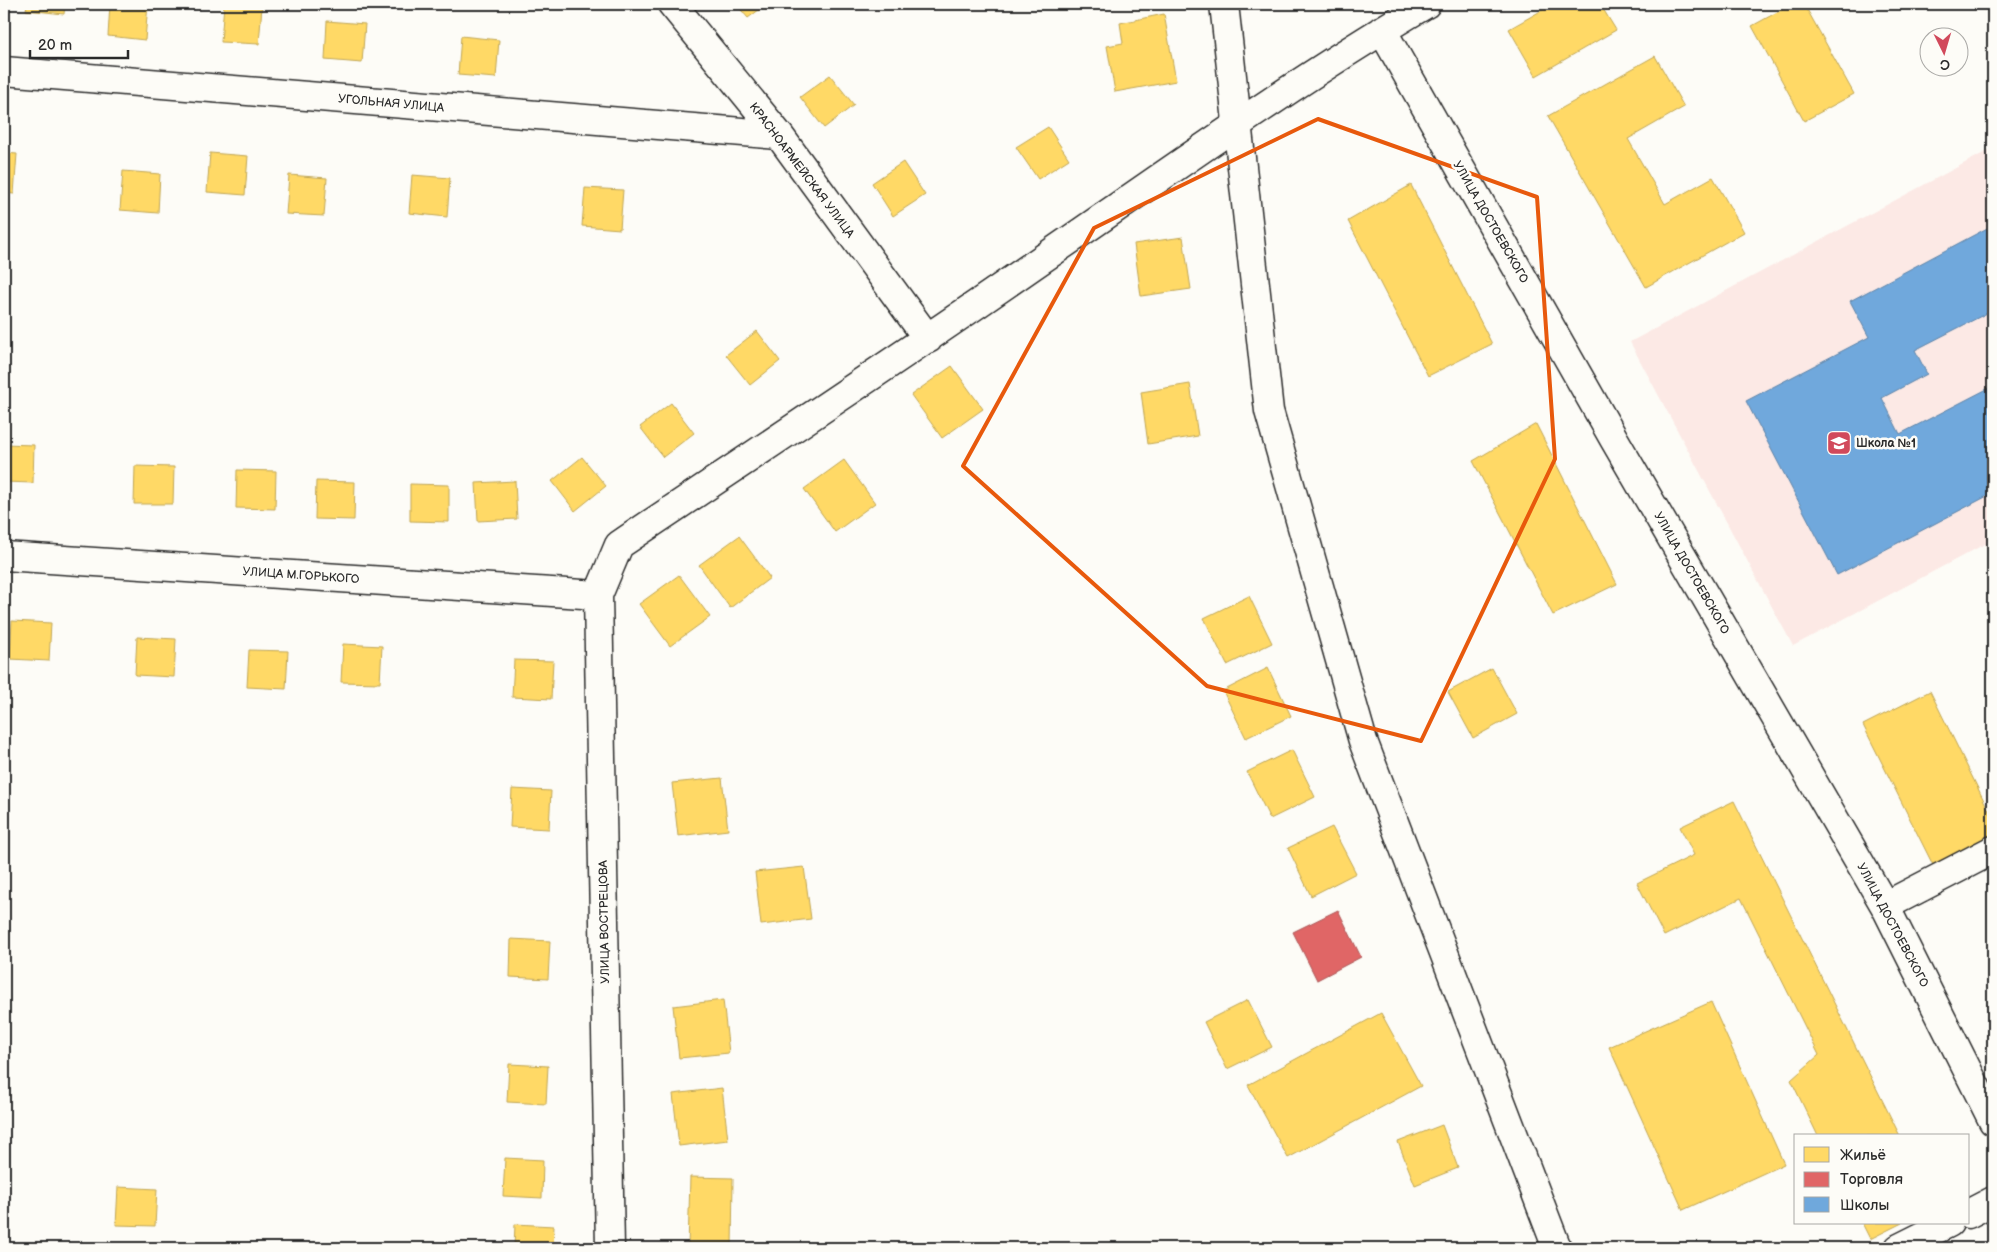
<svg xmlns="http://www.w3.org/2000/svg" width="1997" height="1252" font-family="'Balsamiq Sans',sans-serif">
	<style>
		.built { fill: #fce9e5 }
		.homes { fill: #ffd966; stroke: #bfa554 }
		.shops { fill: #e06666; stroke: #aa5454 }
		.schools { fill: #6fa8dc; stroke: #5b82a7 }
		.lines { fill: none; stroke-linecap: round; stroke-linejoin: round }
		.street-casing { stroke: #2b2b2b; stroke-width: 31 }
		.secondary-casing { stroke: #2b2b2b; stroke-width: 31 }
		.street { stroke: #fdfcf7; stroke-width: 28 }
		.secondary { stroke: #fdfcf7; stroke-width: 28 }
		.marked { fill: none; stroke: #e8590c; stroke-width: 4; stroke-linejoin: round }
		.labels { text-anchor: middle; stroke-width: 5; stroke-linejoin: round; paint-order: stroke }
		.street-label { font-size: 12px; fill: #2b2b2b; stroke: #fdfcf7 }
		.poi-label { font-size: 12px; font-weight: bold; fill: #2b2b2b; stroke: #fdfcf7; text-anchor: start }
	</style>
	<rect width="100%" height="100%" fill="#fdfcf7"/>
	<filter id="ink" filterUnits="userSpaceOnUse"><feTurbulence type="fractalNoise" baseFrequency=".02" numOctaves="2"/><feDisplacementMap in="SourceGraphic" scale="10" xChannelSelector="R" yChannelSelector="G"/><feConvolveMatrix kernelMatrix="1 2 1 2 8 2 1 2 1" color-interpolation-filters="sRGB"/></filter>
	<g filter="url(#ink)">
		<path class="built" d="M 1993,148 L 1993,559 L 1985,544 L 1793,646 L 1630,342 Z"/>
		<path class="homes" d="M 27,4 L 65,4 L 64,14 L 26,10 Z
			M 110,4 L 148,4 L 145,40 L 108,36 Z
			M 224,4 L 262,6 L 259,44 L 221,42 Z
			M 736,4 L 767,4 L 748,18 Z
			M 1553,4 L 1600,4 L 1616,30 L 1536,76 L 1509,29 Z
			M 1792,4 L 1804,4 L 1854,94 L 1804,121 L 1752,26 Z
			M 1164,14 L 1176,81 L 1115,92 L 1107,46 L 1123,43 L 1120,23 Z
			M 327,21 L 365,24 L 362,63 L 325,60 Z
			M 461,36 L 499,40 L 496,78 L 458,75 Z
			M 1655,56 L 1684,107 L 1628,139 L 1665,204 L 1713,177 L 1744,232 L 1646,287 L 1548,116 Z
			M 830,75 L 854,105 L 824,128 L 800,97 Z
			M 1048,127 L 1069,159 L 1038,179 L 1016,147 Z
			M 4,153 L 17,154 L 14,194 L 4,193 Z
			M 210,153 L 248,156 L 245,195 L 207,192 Z
			M 903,162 L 925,195 L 893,216 L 872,183 Z
			M 123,171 L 160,174 L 158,213 L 120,210 Z
			M 289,175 L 327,178 L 324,216 L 286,214 Z
			M 412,175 L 450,178 L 447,217 L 409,213 Z
			M 1411,185 L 1492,344 L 1428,376 L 1348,221 Z
			M 585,188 L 623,190 L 620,229 L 582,226 Z
			M 1183,237 L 1191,289 L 1141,296 L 1134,244 Z
			M 757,331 L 780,361 L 750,385 L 726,355 Z
			M 952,366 L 983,409 L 942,438 L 911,395 Z
			M 1190,384 L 1198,436 L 1148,444 L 1141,392 Z
			M 671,403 L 694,433 L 663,457 L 640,427 Z
			M 1536,424 L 1617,584 L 1553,615 L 1473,461 Z
			M 4,444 L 34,445 L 33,483 L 4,482 Z
			M 582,457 L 606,486 L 575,511 L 552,481 Z
			M 844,460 L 875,503 L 835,532 L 804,489 Z
			M 135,466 L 174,467 L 173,504 L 134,504 Z
			M 237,470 L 276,471 L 275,509 L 236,508 Z
			M 316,481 L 355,482 L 354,520 L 315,519 Z
			M 515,481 L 517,519 L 478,521 L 476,483 Z
			M 410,484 L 449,485 L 449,522 L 410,521 Z
			M 739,536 L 770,578 L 730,608 L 699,565 Z
			M 679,575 L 710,617 L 670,646 L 639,604 Z
			M 1249,596 L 1272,643 L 1227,665 L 1204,618 Z
			M 12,621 L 51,623 L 49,661 L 10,659 Z
			M 137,637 L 176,639 L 174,677 L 135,675 Z
			M 343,644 L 382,646 L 380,683 L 341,682 Z
			M 249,650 L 288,651 L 286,689 L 247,687 Z
			M 514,660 L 553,661 L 551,699 L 512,697 Z
			M 1268,668 L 1291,716 L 1246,738 L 1223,691 Z
			M 1492,668 L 1517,714 L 1473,738 L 1448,692 Z
			M 1930,691 L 1993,819 L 1993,845 L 1937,873 L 1863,725 Z
			M 1292,750 L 1315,797 L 1270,819 L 1247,772 Z
			M 722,778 L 728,830 L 678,836 L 672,783 Z
			M 512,789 L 551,791 L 549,829 L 510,827 Z
			M 1734,801 L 1900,1136 L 1818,1136 L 1791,1080 L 1819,1055 L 1741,898 L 1664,936 L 1637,883 L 1694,855 L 1680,827 Z
			M 1332,827 L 1356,873 L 1311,896 L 1288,848 Z
			M 804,867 L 811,919 L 761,925 L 755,872 Z
			M 511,939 L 550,941 L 548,979 L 510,977 Z
			M 723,1000 L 729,1053 L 679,1058 L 673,1006 Z
			M 1248,1000 L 1272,1047 L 1227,1069 L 1204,1022 Z
			M 1711,1002 L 1784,1164 L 1683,1210 L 1609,1047 Z
			M 1381,1013 L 1421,1086 L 1288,1158 L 1248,1085 Z
			M 509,1064 L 548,1066 L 546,1104 L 507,1102 Z
			M 722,1088 L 728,1140 L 679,1146 L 673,1094 Z
			M 1442,1125 L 1458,1168 L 1415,1185 L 1398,1142 Z
			M 505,1158 L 543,1160 L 542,1198 L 503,1196 Z
			M 690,1177 L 733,1178 L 732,1248 L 688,1248 Z
			M 118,1187 L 157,1189 L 155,1226 L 116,1225 Z
			M 1862,1223 L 1902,1223 L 1870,1239 Z
			M 515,1224 L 554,1226 L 553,1248 L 514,1248 Z"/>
		<path class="shops" d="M 1338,910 L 1361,957 L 1317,980 L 1293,932 Z"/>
		<path class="schools" d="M 1993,225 L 1993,310 L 1915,350 L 1927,374 L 1882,398 L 1900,434 L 1993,386 L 1993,493 L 1837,575 L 1746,401 L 1869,337 L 1850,301 Z"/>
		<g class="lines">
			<defs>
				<path id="street" d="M 672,4 L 779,135 L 928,339
					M 1382,30 L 1614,439 L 1885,906 L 1993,1121
					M 4,71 L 779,135
					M 4,556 L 598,595
					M 1885,906 L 1993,850
					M 1968,1214 L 1993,1201
					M 610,1248 L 598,595 L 619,545 C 757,452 896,361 1032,266 C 1162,177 1290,84 1426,4
					M 1899,1248 L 1949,1223"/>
				<path id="secondary" d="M 1224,4 L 1269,411 L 1363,741 L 1557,1248"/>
			</defs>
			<use href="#street" class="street-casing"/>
			<use href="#secondary" class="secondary-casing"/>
			<use href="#street" class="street"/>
			<use href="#secondary" class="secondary"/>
		</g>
	</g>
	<path class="marked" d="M 1318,119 L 1537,197 L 1555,459 L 1421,741 L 1207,686 L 963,466 L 1094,228 Z"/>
	<defs>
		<symbol id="school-square" viewBox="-11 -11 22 22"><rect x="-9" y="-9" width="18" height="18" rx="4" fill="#d1495b" stroke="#fdfcf7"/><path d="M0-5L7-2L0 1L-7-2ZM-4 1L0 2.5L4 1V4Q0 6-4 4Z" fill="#fff"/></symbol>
	</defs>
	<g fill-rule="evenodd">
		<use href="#school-square" x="1825" y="429" width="28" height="28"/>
	</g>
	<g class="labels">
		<g class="street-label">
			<text transform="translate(391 103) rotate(5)" y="4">УГОЛЬНАЯ УЛИЦА</text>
			<text transform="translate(802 170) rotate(53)" y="4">КРАСНОАРМЕЙСКАЯ УЛИЦА</text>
			<text transform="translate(1491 222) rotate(60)" y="4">УЛИЦА ДОСТОЕВСКОГО</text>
			<text transform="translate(1692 573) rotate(60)" y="4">УЛИЦА ДОСТОЕВСКОГО</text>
			<text transform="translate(301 575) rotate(4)" y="4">УЛИЦА М.ГОРЬКОГО</text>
			<text transform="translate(604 922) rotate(-91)" y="4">УЛИЦА ВОСТРЕЦОВА</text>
			<text transform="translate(1893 925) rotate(62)" y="4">УЛИЦА ДОСТОЕВСКОГО</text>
		</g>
		<g class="poi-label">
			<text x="1856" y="447">Школа №1</text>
		</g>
	</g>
	<rect width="1997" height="1252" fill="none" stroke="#fdfcf7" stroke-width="20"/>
	<rect x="10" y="10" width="1977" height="1232" fill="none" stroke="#2b2b2b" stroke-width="2" filter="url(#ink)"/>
	<rect x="1794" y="1134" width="175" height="90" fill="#fdfcf7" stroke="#a9a8a5"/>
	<rect x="1804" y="1147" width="25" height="15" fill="#ffd966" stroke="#a9a8a5"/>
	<text x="1840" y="1160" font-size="15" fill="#2b2b2b">Жильё</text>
	<rect x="1804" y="1172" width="25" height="15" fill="#e06666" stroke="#a9a8a5"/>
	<text x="1840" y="1184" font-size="15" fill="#2b2b2b">Торговля</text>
	<rect x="1804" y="1197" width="25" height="15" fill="#6fa8dc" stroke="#a9a8a5"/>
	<text x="1840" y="1210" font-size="15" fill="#2b2b2b">Школы</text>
	<g transform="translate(1944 52) rotate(175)"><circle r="24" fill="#fdfcf7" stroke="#a9a8a5"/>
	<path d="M0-4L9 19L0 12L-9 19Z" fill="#d1495b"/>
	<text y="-8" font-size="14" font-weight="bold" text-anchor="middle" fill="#2b2b2b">С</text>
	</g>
	<path d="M30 50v8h98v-8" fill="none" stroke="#2b2b2b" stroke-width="2.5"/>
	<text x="38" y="50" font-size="15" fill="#2b2b2b" stroke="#fdfcf7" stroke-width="4" paint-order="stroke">20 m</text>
</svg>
